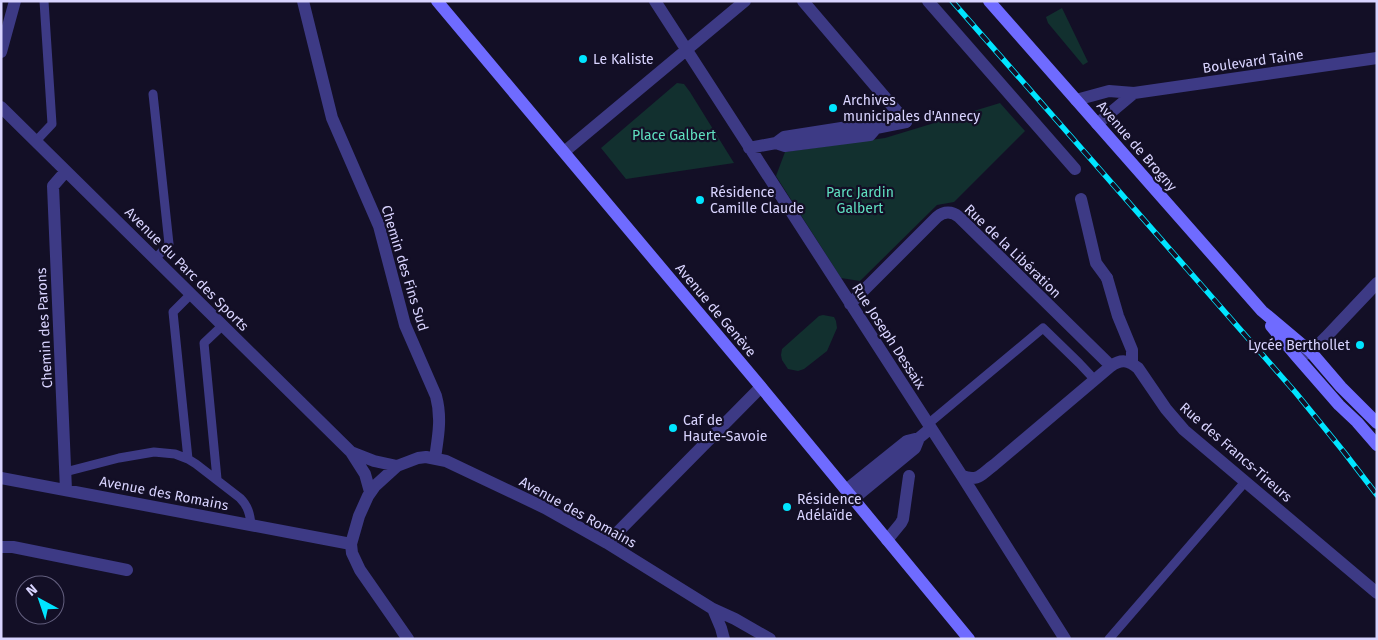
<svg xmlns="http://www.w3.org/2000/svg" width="1378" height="640" font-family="'Fira Sans',sans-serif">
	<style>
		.green { fill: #12302f }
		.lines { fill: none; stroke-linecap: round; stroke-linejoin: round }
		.service { stroke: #3d3a85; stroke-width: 9 }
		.pedestrian { stroke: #3d3a85; stroke-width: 12 }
		.minor { stroke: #3d3a85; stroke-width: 12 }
		.secondary { stroke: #6f6bff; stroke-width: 12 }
		.rail-casing { stroke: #00e5ff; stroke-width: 5.5 }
		.rail { stroke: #130f26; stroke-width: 4; stroke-dasharray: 11; stroke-linecap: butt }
		.poi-dot { fill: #00e5ff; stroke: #130f26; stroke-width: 2 }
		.labels { text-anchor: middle; stroke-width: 4.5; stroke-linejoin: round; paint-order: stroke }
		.poi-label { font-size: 14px; fill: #d9d4ff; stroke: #130f26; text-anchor: start }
		.street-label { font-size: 14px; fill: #d9d4ff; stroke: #130f26 }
		.park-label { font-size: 14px; fill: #5fe0c0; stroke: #130f26 }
	</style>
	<rect width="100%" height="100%" fill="#130f26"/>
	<path class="green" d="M 1062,8 L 1088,62 L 1083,65 L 1048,23 L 1046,17 Z
		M 677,83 L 684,84 L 690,92 L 734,163 L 626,179 L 601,148 Z
		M 1000,103 L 1025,131 L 954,202 L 937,205 L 860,281 L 841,278 L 776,176 L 785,152 L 885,138 Z
		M 823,315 L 834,317 L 836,321 L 837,328 L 827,351 L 804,369 L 798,371 L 788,369 L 782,360 L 781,355 L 782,349 L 819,316 Z"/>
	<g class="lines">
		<path class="service" d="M 153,94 L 169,244 L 155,259
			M 36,141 L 52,124 L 44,1
			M 928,424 L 1043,328 L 1079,363 L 1095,380
			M 188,459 L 173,312 L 191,294
			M 65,472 L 119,458 L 154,452 L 175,454 L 188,459 L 196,464 L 240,498 C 248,506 250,514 251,525
			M 217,479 L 204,343 L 223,325
			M 1109,639 L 1245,482"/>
		<path class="pedestrian" d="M 803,1 L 906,122
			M 928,1 L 1075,169
			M 1081,199 L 1096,263 L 1107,278"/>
		<path class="minor" d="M 303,1 L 332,118 L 379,226 L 405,325 L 436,396 C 442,418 438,437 435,458
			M 655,1 L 962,476 L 1065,639
			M 1,52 L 15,1
			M 1076,100 L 1109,91 L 1134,93 L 1377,58
			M 1,107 L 351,452 L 365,474 L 370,492
			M 1097,124 L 1134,93
			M 776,143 L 784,137 L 867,124 L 876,128
			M 749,148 L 776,143 L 785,146 L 870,135 L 876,128 L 906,122
			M 564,152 L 745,1
			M 1107,278 L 1118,316 L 1132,350 L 1132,363
			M 850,304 L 937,217 C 944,211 952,211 959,217 L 1111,366
			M 1302,355 L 1311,352 L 1326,337 L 1377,283
			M 351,452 L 374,461 L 397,466
			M 962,476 C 979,482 981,474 994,465 L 1111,366 C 1121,359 1128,360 1138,368 L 1166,409 L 1184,430 L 1377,593
			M 1,478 L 351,544
			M 66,490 L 53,186 L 66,171
			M 846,490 L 907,441 L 919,438 L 931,428
			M 853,499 L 915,448 L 919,438
			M 887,540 L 901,523 L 903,519 L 909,476
			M 607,543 L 761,387
			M 1,547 L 13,547 L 127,570
			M 713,609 L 721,628 L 724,639
			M 408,639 L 360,570 L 352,553 L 351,544 L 359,516 L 368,496 L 375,486 L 397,466 L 418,458 L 426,457 L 446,461 L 545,508 L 607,543 L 713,609 L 735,619 L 770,639"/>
		<path class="secondary" d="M 437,1 L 761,387 L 969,639
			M 989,1 L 1262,311 L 1311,352 L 1341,387 L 1377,423
			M 1271,326 L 1297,357 L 1339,405 L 1357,422 L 1377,445"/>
		<defs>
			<path id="rail" d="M 952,1 L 1296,393 L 1344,452 L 1377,495"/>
		</defs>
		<use href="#rail" class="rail-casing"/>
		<use href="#rail" class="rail"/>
	</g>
	<g class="poi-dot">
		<circle cx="583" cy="59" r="5"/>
		<circle cx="833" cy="108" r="5"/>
		<circle cx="700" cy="200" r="5"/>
		<circle cx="1360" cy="345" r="5"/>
		<circle cx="673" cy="428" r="5"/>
		<circle cx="787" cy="507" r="5"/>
	</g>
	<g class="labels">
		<g class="poi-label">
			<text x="593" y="64">Le Kaliste</text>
			<text x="843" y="105">Archives<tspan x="843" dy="16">municipales d'Annecy</tspan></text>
			<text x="710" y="197">Résidence<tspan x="710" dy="16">Camille Claude</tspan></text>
			<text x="1350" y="350" text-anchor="end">Lycée Berthollet</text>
			<text x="683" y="425">Caf de<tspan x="683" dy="16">Haute-Savoie</tspan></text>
			<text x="797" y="504">Résidence<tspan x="797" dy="16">Adélaïde</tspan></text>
		</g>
		<g class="street-label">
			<text transform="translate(1253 61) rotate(-8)" y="5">Boulevard Taine</text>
			<text transform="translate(1137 146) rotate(49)" y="5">Avenue de Brogny</text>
			<text transform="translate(1013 251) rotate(44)" y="5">Rue de la Libération</text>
			<text transform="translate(405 268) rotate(73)" y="5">Chemin des Fins Sud</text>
			<text transform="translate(187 269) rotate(45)" y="5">Avenue du Parc des Sports</text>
			<text transform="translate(716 310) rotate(50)" y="5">Avenue de Genève</text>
			<text transform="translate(44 328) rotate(-93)" y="5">Chemin des Parons</text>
			<text transform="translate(889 336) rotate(57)" y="5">Rue Joseph Dessaix</text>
			<text transform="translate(1236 452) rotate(41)" y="5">Rue des Francs-Tireurs</text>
			<text transform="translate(164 493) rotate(11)" y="5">Avenue des Romains</text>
			<text transform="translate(578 512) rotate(29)" y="5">Avenue des Romains</text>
		</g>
		<g class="park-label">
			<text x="674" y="140">Place Galbert</text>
			<text x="860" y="197">Parc Jardin<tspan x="860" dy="16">Galbert</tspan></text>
		</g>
	</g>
	<rect width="1378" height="640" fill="none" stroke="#d9d4ff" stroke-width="5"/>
	<g transform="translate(40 600) rotate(320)"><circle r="24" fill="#130f26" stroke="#625e7d"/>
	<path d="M0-4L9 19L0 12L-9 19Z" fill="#00e5ff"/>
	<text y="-8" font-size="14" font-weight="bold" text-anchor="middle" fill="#d9d4ff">N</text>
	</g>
</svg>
